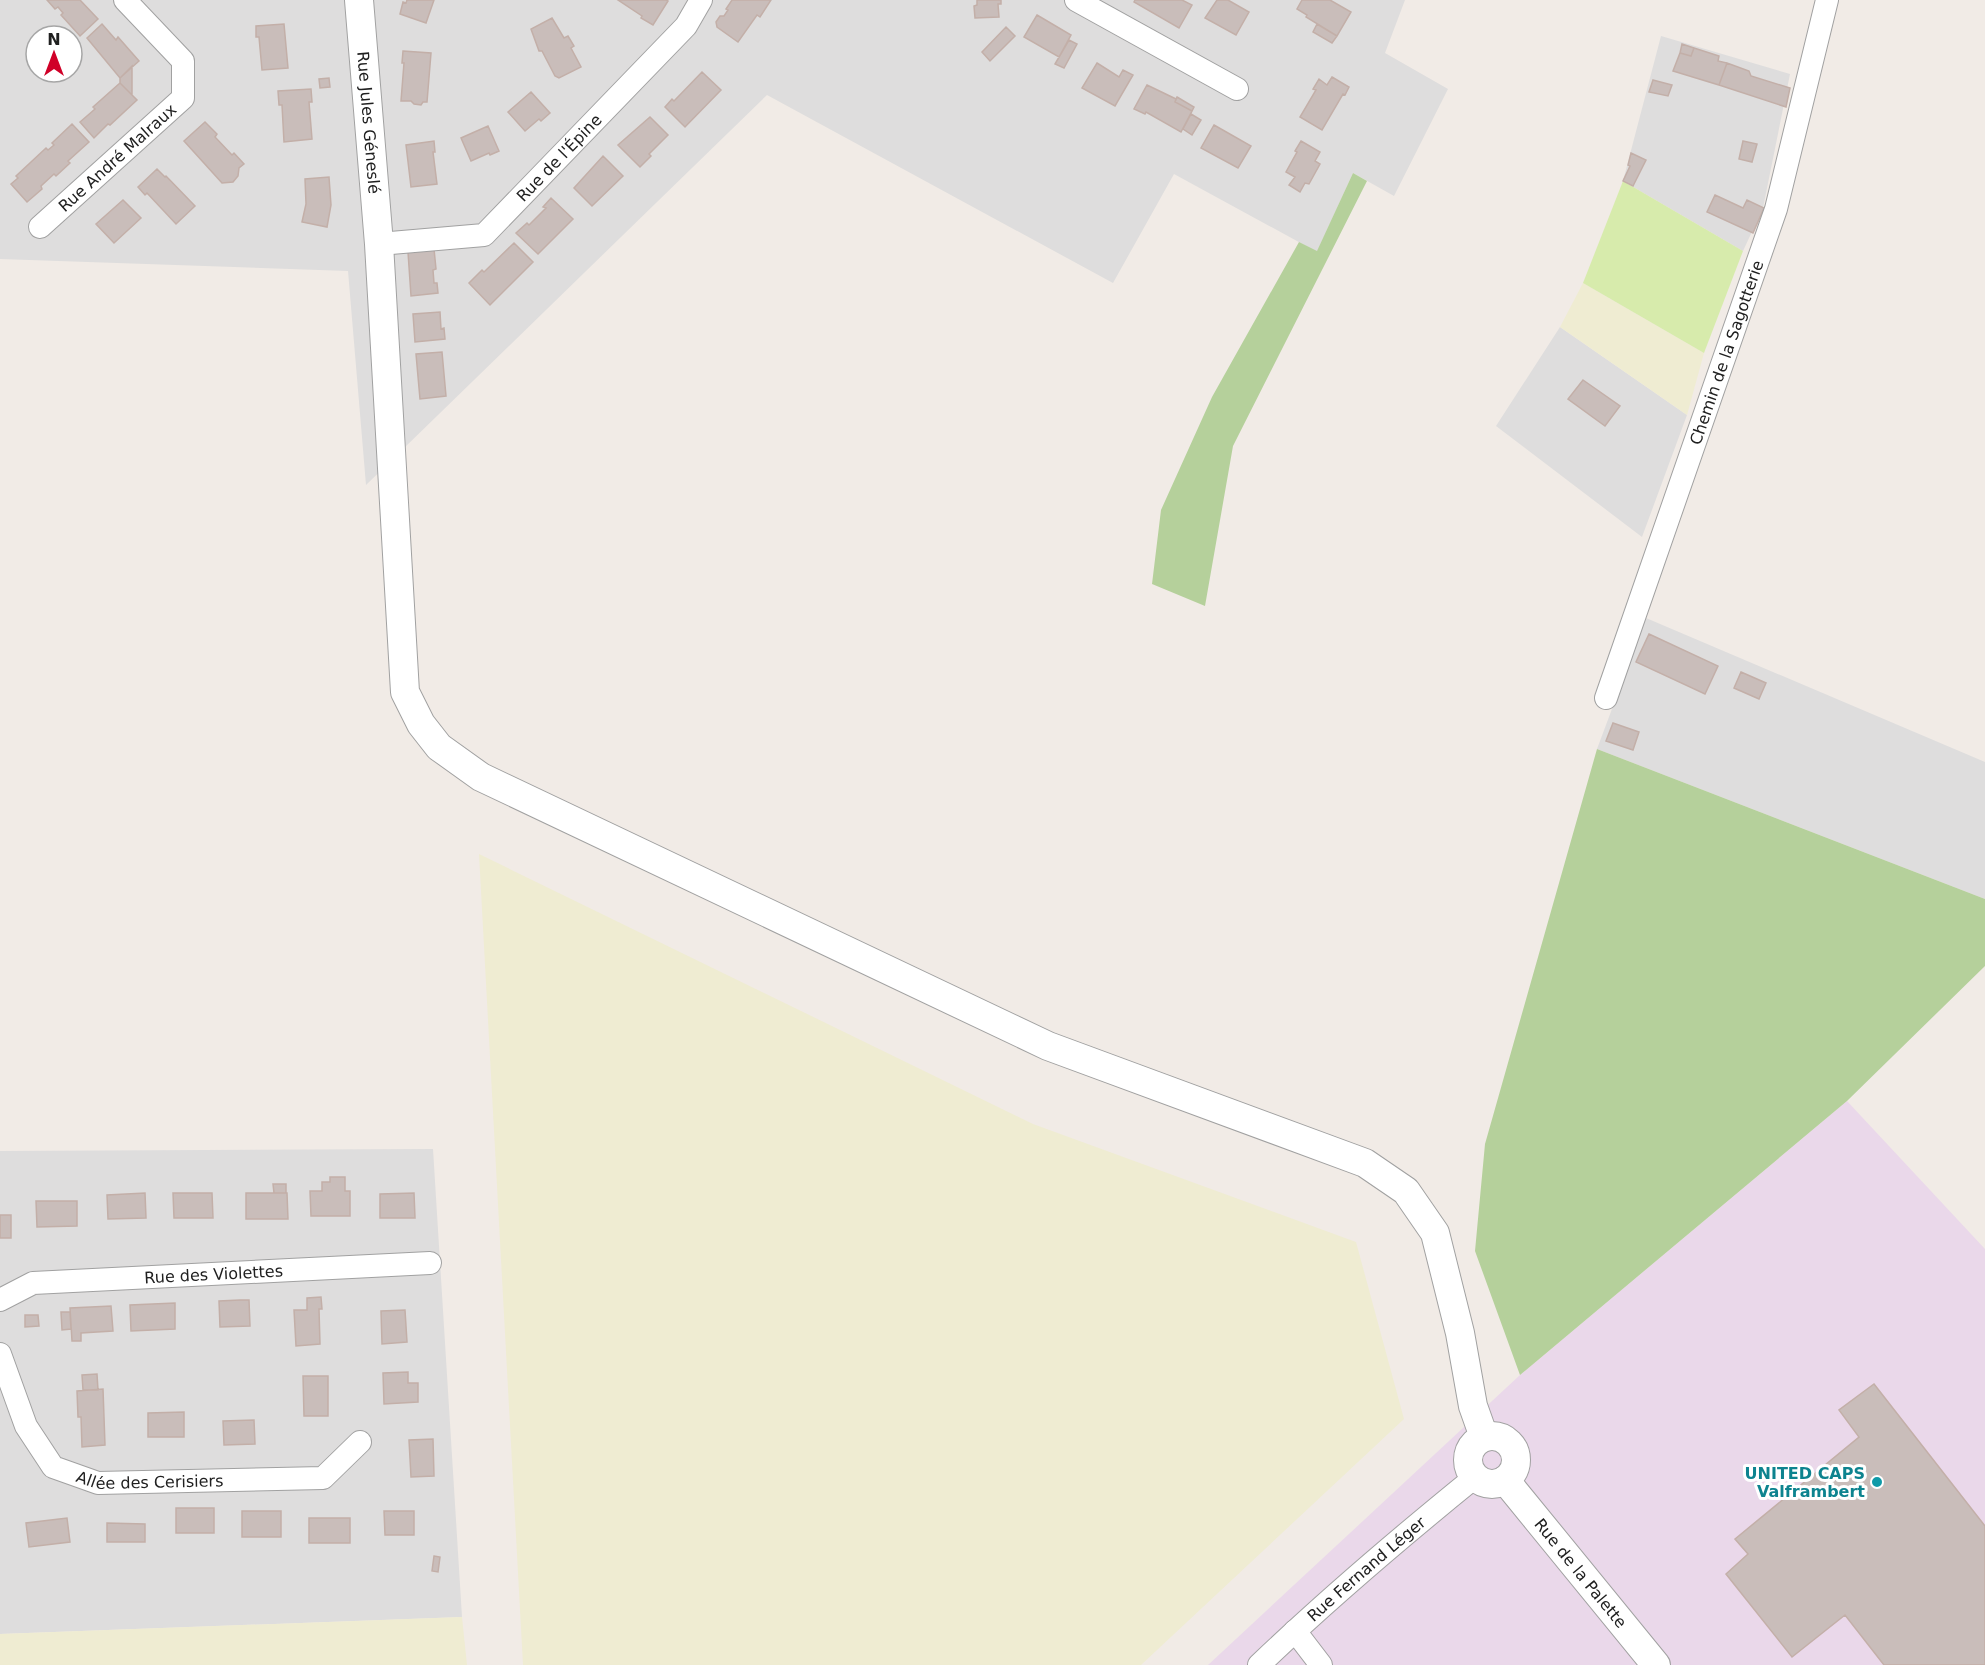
<svg xmlns="http://www.w3.org/2000/svg" width="1985" height="1665" viewBox="0 0 1985 1665" font-family="'DejaVu Sans',sans-serif">
<style>
.residential{fill:#dedddd;fill-rule:evenodd}
.industrial{fill:#ead8ea}
.farmland{fill:#efecd2}
.grass{fill:#d7ebac}
.forest{fill:#b5d09b}
.building{fill:#c9bdba;stroke:#c3afa8;stroke-width:1.5}
.lines{fill:none;stroke-linecap:round;stroke-linejoin:round}
.minor-casing{stroke:#a1a1a1;stroke-width:24}
.tertiary-casing{stroke:#a1a1a1;stroke-width:30}
.minor{stroke:#fff;stroke-width:22}
.tertiary{stroke:#fff;stroke-width:28}
.culture-dot{fill:#0f9aa8;stroke:#fff;stroke-width:2}
.labels{text-anchor:middle;stroke-width:6;stroke-linejoin:round;paint-order:stroke}
.street-label{font-size:16px;fill:#202020;stroke:#fff}
.culture-label{font-size:16px;font-weight:bold;fill:#0d838f;stroke:#fff;text-anchor:end}
</style>
<rect width="100%" height="100%" fill="#f1ebe6"/>
<path class="residential" d="M0 0H1405L1385 53 1448 89 1394 196 1353 173 1317 252 1174 174 1113 283 767 95 366 485 348 271 0 259ZM36 36H72V72H36Z
M1661 36 1790 74 1763 208 1743 251 1623 181Z
M1560 327 1687 415 1642 537 1496 426Z
M1646 618 1985 762V899L1597 749Z
M433 1149 462 1617 0 1634V1151Z"/>
<path class="industrial" d="M1847 1101 1985 1249V1665H1208L1520 1375Z"/>
<path class="farmland" d="M1583 283 1704 353 1687 415 1560 327Z
M479 854 1033 1124 1356 1242 1404 1419 1141 1665H523Z
M462 1617 467 1665H0V1634Z"/>
<path class="grass" d="M1623 181 1743 251 1704 353 1583 283Z"/>
<path class="forest" d="M1353 173 1367 181 1233 446 1205 606 1152 584 1161 510 1212 397 1299 242 1317 251Z
M1597 749 1985 899V966L1847 1101 1520 1375 1475 1251 1485 1144Z"/>
<path class="building" d="M47 0H80L98 19 80 36 61 15 63 13 58 7 55 9Z
M407 0H434L426 23 400 14 403 2 406 3Z
M618 0H666L668 1 653 25 641 18 642 16Z
M732 0H771L760 17 757 15 738 42 717 27 716 22 720 16H724L728 10 726 9Z
M977 0H1001V4H998L999 17 975 18 974 6 977 5Z
M1135 0H1182L1192 5 1179 28 1134 2Z
M1217 0H1228L1249 12 1236 35 1205 18Z
M1302 0H1330L1351 12 1337 36 1306 17 1307 15 1297 9Z
M1037 15 1071 35 1059 57 1024 37Z
M552 18 564 38 568 36 574 46 571 48 581 67 559 78 555 76 542 51H539L531 29Z
M102 24 116 40 118 37 139 61 120 78 87 38Z
M284 24 288 68 262 70 259 37H256V26Z
M1317 24 1337 36 1332 43 1313 32Z
M1006 27 1015 36 990 61 982 52Z
M1069 40 1077 44 1064 68 1055 64Z
M1682 44 1694 48 1691 56 1680 53Z
M1694 48 1719 56 1718 61 1727 63 1719 85 1673 71 1680 53 1691 56Z
M403 51 431 53 427 102H423L421 105 414 104 411 101H401L404 63H402Z
M1097 63 1119 77 1123 70 1133 75 1115 106 1082 88Z
M1727 63 1749 71 1751 76 1790 88 1786 107 1719 85Z
M132 66V95L120 83V78Z
M702 72 721 90 685 127 665 107 672 99 674 101Z
M1332 77 1349 87 1345 95 1343 94 1322 130 1300 117 1316 90 1313 89 1319 79 1327 85Z
M329 78 330 87 320 88 319 79Z
M1653 80 1672 85 1668 96 1649 92Z
M120 83 137 100 110 125 108 124 94 138 80 122 95 109 93 107Z
M1147 85 1176 99 1175 102 1192 111 1181 132 1146 112 1145 114 1134 109Z
M311 89 312 102H309L312 139 284 142 282 105H279L278 91Z
M531 92 550 113 541 121 539 119 525 131 508 112Z
M1177 97 1194 107 1192 111 1175 102Z
M1191 114 1201 120 1192 135 1183 129Z
M650 117 668 135 649 154 651 156 640 167 618 145Z
M205 122 217 134 215 137 232 155 234 153 244 164 239 168 238 176 233 182 222 183 184 141Z
M72 124 89 142 68 161 70 163 56 176 54 174 41 186 42 189 27 202 11 184 18 178 16 176 46 148 48 150 54 145 52 143Z
M1214 125 1251 146 1238 168 1201 148Z
M488 126 499 151 490 155 489 153 471 161 461 138Z
M434 141 435 152H433L437 184 411 187 406 145Z
M1301 141 1320 152 1315 161 1320 164 1309 184 1305 183 1300 192 1289 185 1295 177 1286 172 1297 152 1295 151Z
M1743 141 1757 144 1752 162 1739 159Z
M1631 153 1646 160 1633 186 1623 181 1630 166 1628 165Z
M603 156 623 176 592 206 574 188Z
M157 169 165 177 166 176 195 206 176 224 147 193 145 195 138 187Z
M329 177 331 205 327 227 302 222 306 204 305 179Z
M1715 195 1743 208 1747 200 1764 208 1753 233 1707 212Z
M551 198 573 219 538 254 516 233 527 223 529 225 546 208 543 207Z
M123 200 141 218 114 243 96 224Z
M514 243 533 262 490 305 469 283 482 270 484 272Z
M434 249 436 269 433 270 434 283H437L438 293 411 296 408 252Z
M440 312 441 329 444 328 445 339 415 342 413 314Z
M442 352 446 396 420 399 416 354Z
M1583 380 1620 406 1605 426 1568 399Z
M1649 634 1718 666 1705 694 1636 662Z
M1741 672 1766 683 1759 699 1734 688Z
M1613 723 1639 732 1633 750 1606 741Z
M330 1177H345V1191H350V1216H311L310 1191H322V1182H330Z
M273 1184H286V1193H274Z
M145 1193 146 1218 108 1219 107 1195Z
M173 1193H212L213 1218H174Z
M246 1193H287L288 1219H246Z
M414 1193 415 1218H380V1194Z
M36 1201H77V1226L37 1227Z
M0 1215H11V1238H0Z
M321 1297 322 1309H319L320 1344 296 1346 294 1310H307V1298Z
M240 1300H249L250 1326 220 1327 219 1301Z
M175 1303V1329L131 1331 130 1305Z
M111 1306 113 1331 81 1333V1341H72L70 1308Z
M405 1310 407 1342 382 1344 381 1311Z
M61 1312H70L71 1329 62 1330Z
M25 1315H38L39 1326 25 1327Z
M408 1372V1383H418V1402L384 1404 383 1373Z
M97 1374 98 1390H83L82 1375Z
M303 1376H328V1416H304Z
M1874 1384 1985 1526V1665H1884L1845 1615 1792 1657 1726 1574 1748 1554 1735 1539 1859 1437 1839 1410Z
M103 1389 105 1445 82 1447 81 1417H78L77 1391Z
M184 1412V1437H148V1413Z
M254 1420 255 1444 224 1445 223 1421Z
M433 1439 434 1476 411 1477 409 1440Z
M176 1508H214V1533H176Z
M242 1511H281V1537H242Z
M384 1511H414V1535H385Z
M67 1518 70 1542 29 1547 26 1523Z
M309 1518H350V1543H309Z
M107 1523 145 1524V1542H107Z
M434 1556 440 1557 438 1572 432 1571Z"/>
<g class="lines">
<defs>
<g id="minor">
<path d="M1076 0 1237 89"/>
<path id="s1" d="M40 227 183 98V61L125 0"/>
<path id="s2" d="M379 244 484 235 686 26 701 0"/>
<path id="s3" d="M1606 698 1776 209 1827 0"/>
<path id="s4" d="M0 1300 33 1283 430 1263"/>
<path id="s5" d="M0 1354 26 1426 53 1467 98 1483 323 1478 360 1442"/>
<path d="M1295 1631 1321 1665"/>
<path id="s6" d="M1259 1665C1328 1599 1401 1537 1475 1477"/>
</g>
<g id="tertiary">
<path id="s7" d="M359 0 379 244 405 692 421 724 439 747 481 777 1048 1046 1365 1163 1406 1191 1435 1233 1460 1333 1473 1406 1484 1437"/>
<circle cx="1492" cy="1460" r="24"/>
<path id="s8" d="M1505 1480 1656 1665"/>
</g>
</defs>
<use href="#minor" class="minor-casing"/>
<use href="#tertiary" class="tertiary-casing"/>
<use href="#minor" class="minor"/>
<use href="#tertiary" class="tertiary"/>
</g>
<circle class="culture-dot" cx="1877" cy="1482" r="6"/>
<g class="labels">
<g class="street-label">
<text dy="6" stroke="none"><textPath href="#s7" startOffset="123">Rue Jules Géneslé</textPath></text>
<text dy="6" stroke="none"><textPath href="#s2" startOffset="213">Rue de l'Épine</textPath></text>
<text dy="6" stroke="none"><textPath href="#s1" startOffset="104">Rue André Malraux</textPath></text>
<text dy="6" stroke="none"><textPath href="#s3" startOffset="366">Chemin de la Sagotterie</textPath></text>
<text dy="6" stroke="none"><textPath href="#s4" startOffset="218">Rue des Violettes</textPath></text>
<text dy="6" stroke="none"><textPath href="#s5" startOffset="225">Allée des Cerisiers</textPath></text>
<text dy="6" stroke="none"><textPath href="#s6" startOffset="144">Rue Fernand Léger</textPath></text>
<text dy="6" stroke="none"><textPath href="#s8" startOffset="120">Rue de la Palette</textPath></text>
</g>
<g class="culture-label">
<text x="1865" y="1479">UNITED CAPS<tspan x="1865" dy="18">Valframbert</tspan></text>
</g>
</g>
<g transform="translate(54 54)"><circle r="28" fill="#ffffff" stroke="#a6a6a6" stroke-width="1.5"/>
<path d="M0-4.5L10 22L0 15L-10 22Z" fill="#d00028"/>
<text y="-9" font-size="16" font-weight="bold" text-anchor="middle" fill="#202020">N</text>
</g>
</svg>
